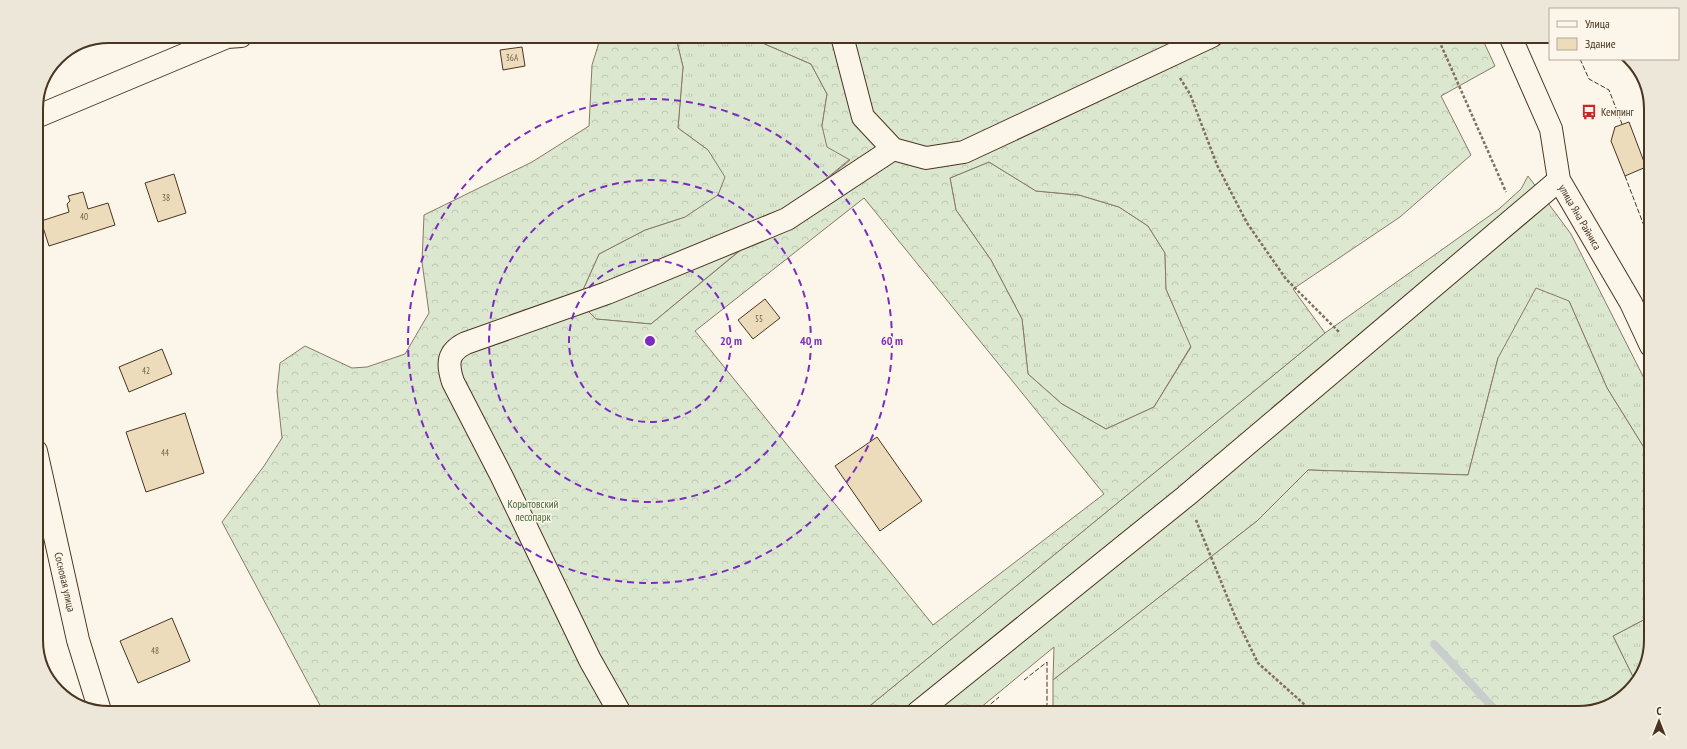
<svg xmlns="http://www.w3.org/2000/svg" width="1687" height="749" viewBox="0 0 1687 749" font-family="'PT Sans Narrow',sans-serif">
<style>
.grass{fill:url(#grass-tufts);stroke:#887966}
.forest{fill:url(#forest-crowns);stroke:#887966;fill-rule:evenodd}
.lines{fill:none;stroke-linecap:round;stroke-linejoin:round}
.stream{stroke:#c9cecd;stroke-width:8}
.building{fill:#ecdcbc;stroke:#4a3520}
.minor-casing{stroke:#4a3520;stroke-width:24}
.path{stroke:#7f6f5c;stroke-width:2.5;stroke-dasharray:3 2;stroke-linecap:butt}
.minor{stroke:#fbf6e9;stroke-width:22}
.fence{stroke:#4a3520;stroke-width:1;stroke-dasharray:5 2;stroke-linecap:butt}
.ring{fill:none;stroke:#7b2cbf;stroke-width:2;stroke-dasharray:7 5}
.labels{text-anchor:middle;stroke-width:3;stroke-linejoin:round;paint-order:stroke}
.number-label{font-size:9px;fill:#725f47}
.poi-label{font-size:11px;fill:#4a3520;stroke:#fbf6e9;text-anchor:start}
.street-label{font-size:11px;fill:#4a3520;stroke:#fbf6e9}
.park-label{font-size:11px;fill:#436837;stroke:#fbf6e9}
.rim{fill:none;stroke:#4a3520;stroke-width:2}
.centre{fill:#7b2cbf;stroke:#fbf6e9;stroke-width:2}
.ring-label{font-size:12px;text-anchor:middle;font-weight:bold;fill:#7b2cbf;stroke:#fbf6e9;stroke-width:3;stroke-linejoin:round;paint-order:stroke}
</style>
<defs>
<pattern id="grass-tufts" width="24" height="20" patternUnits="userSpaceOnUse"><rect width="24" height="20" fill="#dce7d0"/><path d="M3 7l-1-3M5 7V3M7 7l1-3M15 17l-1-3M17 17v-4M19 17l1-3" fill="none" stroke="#bec7b2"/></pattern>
<pattern id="forest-crowns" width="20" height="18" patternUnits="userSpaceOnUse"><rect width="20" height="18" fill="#dce7d0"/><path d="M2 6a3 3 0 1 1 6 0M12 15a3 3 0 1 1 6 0" fill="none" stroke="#bec7b2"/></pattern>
</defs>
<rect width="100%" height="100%" fill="#fbf6e9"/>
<path class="grass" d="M686 36H741L751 38 811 64 827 94 822 126 850 159 651 324 596 319 578 301 599 254 645 230 685 217 708 150 678 128 683 67 677 42Z
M989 162 1036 191 1079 195 1119 207 1148 226 1165 253 1166 289 1191 346 1154 407 1106 429 1062 404 1028 374 1022 319 991 260 956 210 950 178Z
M1528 176 1571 234 1651 392V459L1607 388 1569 301 1498 358 1468 475 1308 470 1257 521 1053 680 1054 647 974 713H861L1325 333 1499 209 1521 189Z
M1651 616V640L1646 668 1635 681 1613 636Z"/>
<path class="forest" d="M601 36H686L677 42 683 67 678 128 708 150 725 177 718 195 685 217 645 230 599 254 578 301 596 319 651 324 850 160 827 147 822 126 827 94 811 64 751 38 741 36H1481L1495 66 1441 96 1471 155 1400 217 1293 289 1325 333 861 713H333L322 709 222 522 264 466 282 438 277 391 280 363 305 346 352 368 367 367 405 354 429 313 422 262 424 215 532 162 589 126 592 65ZM989 162 1036 191 1079 195 1119 207 1148 226 1165 253 1166 289 1191 347 1154 407 1106 429 1062 404 1028 374 1022 319 991 260 956 210 950 178ZM864 198 1104 494 933 625 695 331Z
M1536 288 1569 301 1607 388 1651 459V616L1613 636 1635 681 1619 701 1578 713H1053V680L1257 521 1308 470 1468 475 1498 358Z"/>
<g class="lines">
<path class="stream" d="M1434 644 1498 713"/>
</g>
<path class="building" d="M522 47 525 66 503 70 500 50Z
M1629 122 1646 167 1625 176 1611 141 1615 127Z
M174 174 186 213 158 222 145 183Z
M83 192 88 209 108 203 115 225 49 246 41 221 69 212 67 204 70 201 68 196Z
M765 299 780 318 753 339 738 320Z
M162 349 172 374 129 392 119 367Z
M185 413 204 473 146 492 126 432Z
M877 437 922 501 880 531 835 466Z
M172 618 190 661 138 683 120 641Z"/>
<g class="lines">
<defs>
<path id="minor" d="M842 36 863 117 893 149 926 158 964 152 1212 36
M1510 36 1551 129 1559 180 1631 303 1651 346
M36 117 227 37 241 36
M36 451 78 640 100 711
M620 713 590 660 502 477 453 382C447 364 447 352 466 343L607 293 787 219 893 149
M917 713 1186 496 1559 180"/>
</defs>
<use href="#minor" class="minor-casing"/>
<path class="path" d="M1437 36 1506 192
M1180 78 1190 94 1217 165 1247 223 1286 279 1340 333
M1196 520 1235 616 1258 663 1314 713"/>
<use href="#minor" class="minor"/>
<path class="fence" d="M1580 59 1589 79 1609 90 1622 124
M1625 176 1651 244
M1024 680 1047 662V713
M980 713 999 697"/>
</g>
<g class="ring">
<circle cx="650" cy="341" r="81"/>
<circle cx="650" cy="341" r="161"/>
<circle cx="650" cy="341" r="242"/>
</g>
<defs>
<symbol id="bus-bare" viewBox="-9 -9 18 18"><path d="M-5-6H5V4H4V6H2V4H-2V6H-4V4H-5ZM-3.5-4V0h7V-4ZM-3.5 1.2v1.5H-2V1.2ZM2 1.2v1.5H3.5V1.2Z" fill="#c62828" stroke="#fbf6e9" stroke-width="2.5" paint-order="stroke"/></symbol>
</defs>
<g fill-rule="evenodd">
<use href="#bus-bare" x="1578" y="101" width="22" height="22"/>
</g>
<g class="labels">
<g class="number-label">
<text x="512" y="61">36А</text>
<text x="166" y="201">38</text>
<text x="84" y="220">40</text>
<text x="759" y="322">55</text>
<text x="146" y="374">42</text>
<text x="165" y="456">44</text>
<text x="155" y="654">48</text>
</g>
<g class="poi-label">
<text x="1601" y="116">Кемпинг</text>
</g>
<g class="street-label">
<text transform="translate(1580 217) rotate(60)" y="4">улица Яна Райниса</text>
<text transform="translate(65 582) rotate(77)" y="4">Сосновая улица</text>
</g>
<g class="park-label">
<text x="533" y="508">Корытовский<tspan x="533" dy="13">лесопарк</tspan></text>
</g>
</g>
<path d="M0 0H1687V749H0ZM109 43H1578A66 66 0 0 1 1644 109V640A66 66 0 0 1 1578 706H109A66 66 0 0 1 43 640V109A66 66 0 0 1 109 43Z" fill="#ede7d9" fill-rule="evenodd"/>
<path class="rim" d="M109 43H1578A66 66 0 0 1 1644 109V640A66 66 0 0 1 1578 706H109A66 66 0 0 1 43 640V109A66 66 0 0 1 109 43Z"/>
<circle cx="650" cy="341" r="6" class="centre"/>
<g class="ring-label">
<text x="731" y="345">20 m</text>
<text x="811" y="345">40 m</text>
<text x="892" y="345">60 m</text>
</g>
<rect x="1549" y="8" width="130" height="52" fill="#fbf6e9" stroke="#b4a999"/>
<rect x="1557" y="21" width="20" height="6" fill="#fbf6e9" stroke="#b4a999"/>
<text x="1585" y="28" font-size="12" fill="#4a3520">Улица</text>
<rect x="1557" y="38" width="20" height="12" fill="#ecdcbc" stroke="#b4a999"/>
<text x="1585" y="48" font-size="12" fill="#4a3520">Здание</text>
<g transform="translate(1659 721)" stroke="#fbf6e9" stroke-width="3" paint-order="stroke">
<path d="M0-3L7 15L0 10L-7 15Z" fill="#4a3520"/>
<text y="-6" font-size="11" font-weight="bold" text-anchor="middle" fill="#4a3520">С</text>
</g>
</svg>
